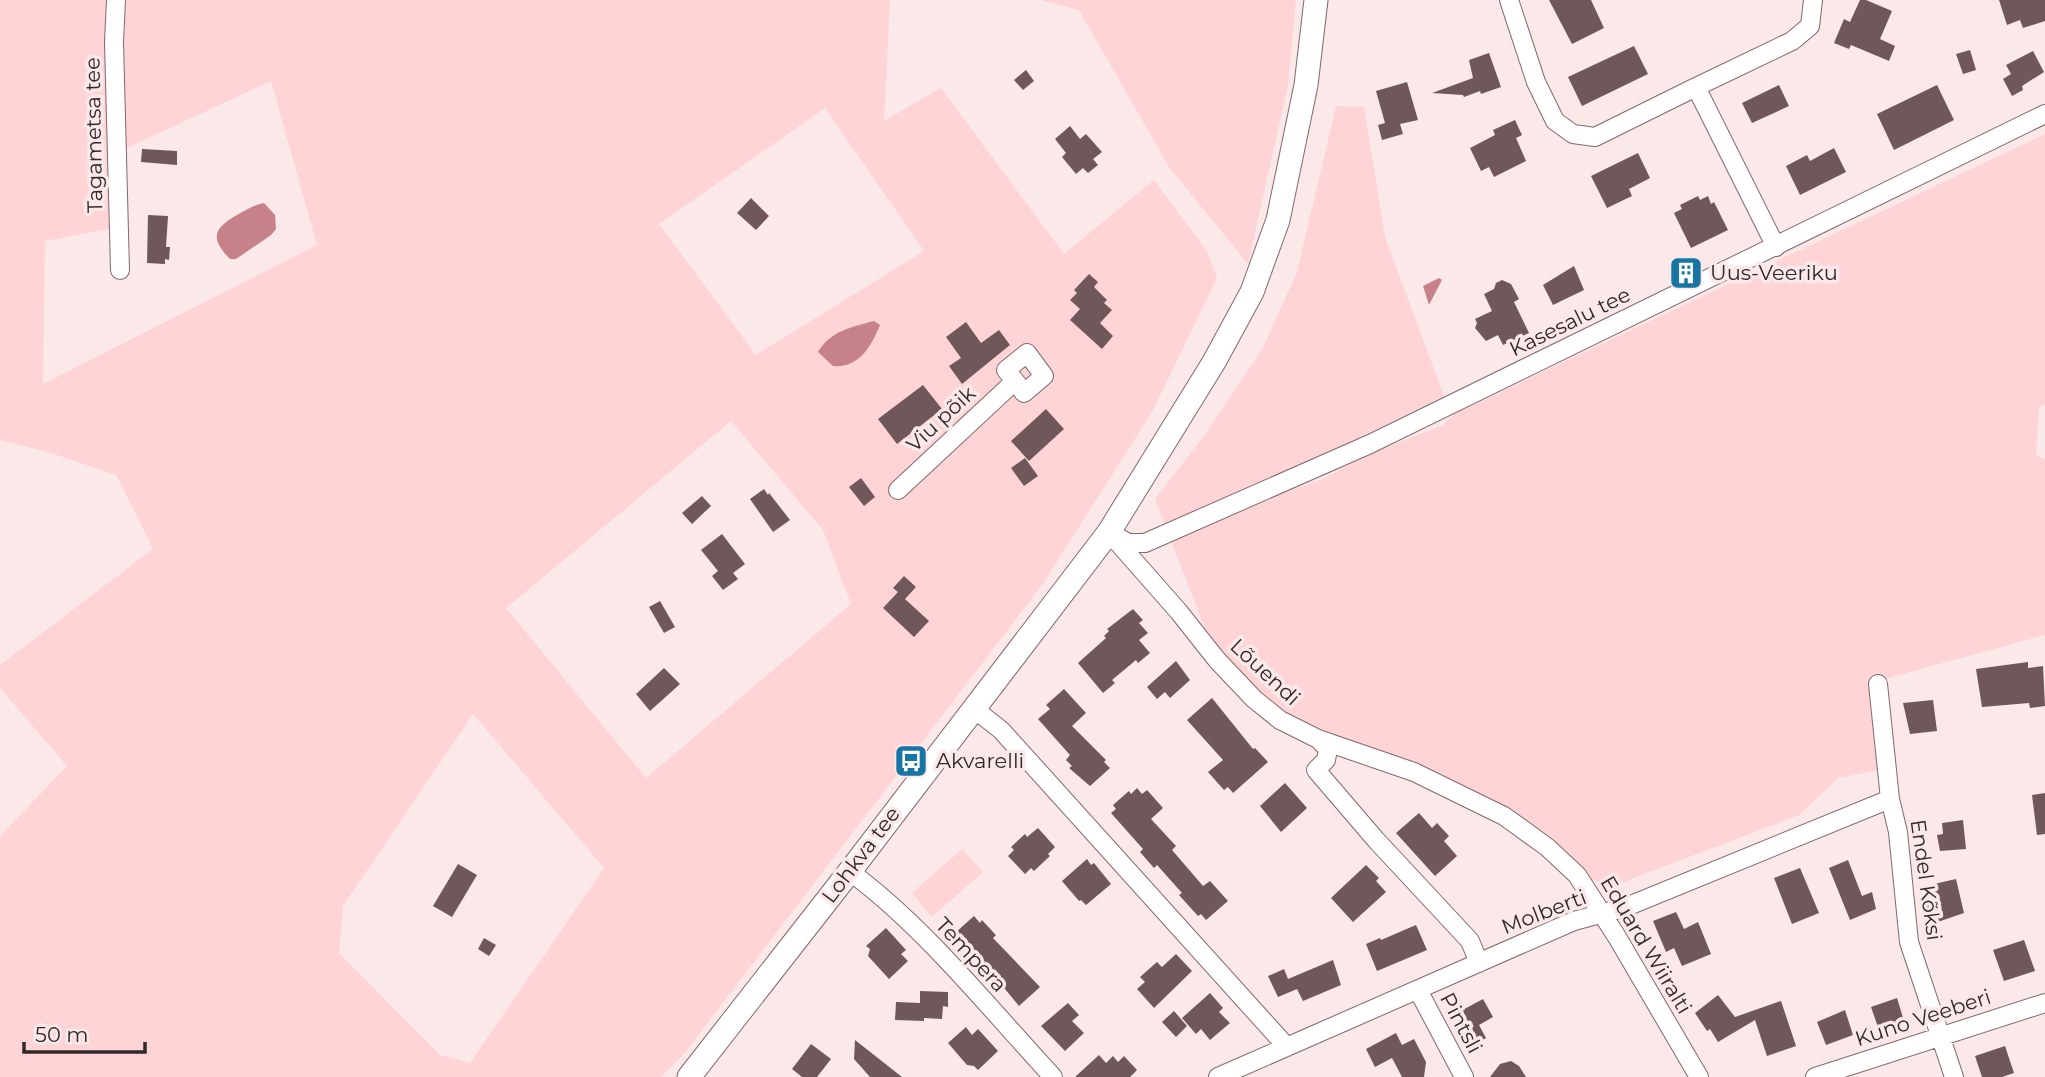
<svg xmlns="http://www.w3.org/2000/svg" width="2045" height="1077" viewBox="0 0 2045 1077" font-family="Montserrat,sans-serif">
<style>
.green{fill:#fed4d7;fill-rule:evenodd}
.water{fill:#c78189}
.building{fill:#705759}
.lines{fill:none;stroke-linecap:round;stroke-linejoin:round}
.minor-casing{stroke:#82686a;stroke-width:20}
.tertiary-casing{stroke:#82686a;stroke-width:25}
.minor{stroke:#fff;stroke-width:18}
.tertiary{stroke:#fff;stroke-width:23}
.labels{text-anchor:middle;stroke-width:7;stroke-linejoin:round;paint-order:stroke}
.street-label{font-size:21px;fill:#322728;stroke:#fbe8e9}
.poi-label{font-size:21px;fill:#322728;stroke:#fbe8e9;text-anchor:start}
</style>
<rect width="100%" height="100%" fill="#fbe8e9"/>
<path class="green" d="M0 0H890L884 121 941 88 1064 254 1154 180 1207 251 1217 278 1152 412 1042 585 683 1055 661 1077H0V836L67 766 0 688V665L153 549 116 475 51 453 0 440ZM271 81 317 245 43 384 45 241 109 229V147L127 148ZM825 108 924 251 756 355 659 224ZM731 421 823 530 851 604 646 778 506 608ZM473 714 604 868 470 1063 440 1055 339 953 343 906Z
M1041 0H1296L1288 85 1248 264 1169 167 1079 10Z
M1336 106 1364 107 1385 237 1444 396 1196 518 1165 525 1155 499 1203 437 1262 350 1297 272Z
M2045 134V404L2039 407 2036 455 2045 460V635L1884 679 1891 768 1838 778 1799 815 1613 886 1577 875 1504 816 1318 739 1217 660 1170 538 1220 515 1325 478 1365 456 1443 425 1454 414Z
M962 849 983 872 932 917 912 893Z"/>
<path class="water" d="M264 203 275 215 276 229 271 235 236 259H230C210 238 213 229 237 215 246 210 254 205 264 203Z
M1439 278 1442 280 1429 305 1423 286Z
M874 321 880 325C871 347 859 368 833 366L818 352C830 331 852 327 874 321Z"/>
<path class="building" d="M1549 0H1591L1604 28 1572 44Z
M1860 0H1866L1892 11 1880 39 1895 46 1889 61 1851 45 1849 49 1834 43 1844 19 1850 22Z
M1999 0H2045V21L2023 28 2020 20 2007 25Z
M1634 46 1648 74 1582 106 1568 77Z
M1970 50 1976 70 1963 74 1956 54Z
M2033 51 2044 72 2022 86 2023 90 2012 96 2003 79 2011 74 2006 65Z
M1489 53 1501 87 1481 94 1480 91 1464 97 1463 95 1432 93 1473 78 1469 60Z
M1026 70 1034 81 1023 90 1014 80Z
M1407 82 1418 120 1400 124 1403 134 1382 140 1378 125 1385 123 1376 91Z
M1779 85 1789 106 1752 123 1742 103Z
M1937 85 1954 120 1894 150 1877 114Z
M1515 120 1522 135 1516 138 1526 161 1494 177 1489 167 1481 171 1470 148 1495 135 1493 130Z
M1070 126 1080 139 1086 134 1102 152 1093 159 1098 165 1088 173 1083 168 1076 174 1062 157 1066 153 1055 139Z
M1834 148 1846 172 1800 195 1786 166 1807 155 1810 161Z
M142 149 177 151V165L141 162Z
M1638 153 1650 178 1629 189 1632 196 1607 208 1591 176Z
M1698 196 1700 200 1708 196 1711 204 1714 202 1728 230 1691 248 1674 213 1682 209 1680 205Z
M751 198 769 216 756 230 737 213Z
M148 215 168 216 166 247H170L169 260 165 259V264L147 263Z
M1574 266 1584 290 1553 305 1543 285Z
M1089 274 1098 282 1094 287 1107 300 1104 303 1112 310 1100 323 1113 336 1102 349 1070 320 1080 309 1070 300 1077 293 1074 290Z
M1502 280 1511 284 1519 299 1514 302 1529 333 1503 345 1498 335 1486 341 1475 328 1477 323 1475 319 1492 311 1484 294 1494 289 1496 283Z
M966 322 981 343 999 330 1010 345 962 384 949 366 961 358 946 337Z
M923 385 942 409 897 444 878 419Z
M1046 409 1064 429 1029 461 1011 441Z
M1025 458 1038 476 1024 486 1011 468Z
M861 478 875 497 864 506 849 487Z
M764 489 768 495 769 493 790 520 773 532 750 499Z
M702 496 711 506 692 524 682 513Z
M722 534 745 564 733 573 738 579 723 590 712 576 718 571 701 550Z
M904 576 916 587 905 599 929 621 914 637 883 608 898 592 893 588Z
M660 601 675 627 664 633 649 607Z
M1133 609 1143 620 1139 623 1148 633 1139 640 1150 653 1138 663 1136 660 1112 680 1115 683 1103 693 1078 663 1106 638 1104 636 1109 631 1107 629Z
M1176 661 1190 680 1170 698 1165 692 1157 699 1147 687Z
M2028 662V668L2043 666 2045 706 2030 708 2029 703 1982 707 1976 669Z
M664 668 680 684 650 711 636 694Z
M1064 689 1086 713 1072 726 1106 760 1104 762 1110 768 1090 786 1069 768 1072 766 1066 760 1070 755 1038 719 1050 709 1046 705Z
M1212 698 1253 749 1255 748 1268 762 1233 793 1228 787 1224 790 1208 772 1223 760 1187 720Z
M1933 700 1937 731 1910 734 1903 703Z
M1285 783 1307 808 1281 832 1260 806Z
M1137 788 1142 794 1147 790 1163 808 1151 819 1176 846 1172 850 1203 886 1210 881 1228 901 1206 920 1201 914 1198 916 1179 895 1182 893 1157 865 1154 868 1140 852 1143 849 1111 813 1116 809 1113 805 1129 791 1131 794Z
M2045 793V834L2037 835 2032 795Z
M1419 813 1432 828 1437 823 1449 836 1444 841 1457 856 1435 876 1396 833Z
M1963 820 1966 849 1940 851 1937 835 1943 834 1942 823Z
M1038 828 1055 847 1048 854 1050 856 1034 871 1031 868 1025 874 1008 856 1014 850 1011 847 1025 834 1027 837Z
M1087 859 1091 865 1094 863 1111 884 1086 905 1081 900 1079 901 1062 881Z
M1848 860 1862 896 1872 892 1876 909 1850 920 1829 868Z
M458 864 477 875 452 917 433 906Z
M1366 865 1379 878 1376 881 1386 892 1353 922 1331 898Z
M1800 868 1819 913 1792 924 1774 878Z
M1956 879 1964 913 1926 926 1922 902 1928 901 1925 886Z
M1676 912 1684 929 1698 922 1711 954 1682 966 1674 948 1666 952 1653 921Z
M974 916 980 923 982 920 993 932 996 935 993 938 1040 987 1019 1006 1000 983 959 942 961 940 955 933Z
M1416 925 1427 950 1377 971 1366 944 1380 938 1381 940Z
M886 928 906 950 901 954 908 961 889 979 868 956 870 949 866 946Z
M484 938 496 945 489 956 478 949Z
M2024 940 2035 971 2004 981 1993 950Z
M1176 954 1192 971 1154 1008 1137 989 1145 982 1140 977 1157 962 1162 967Z
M1333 960 1341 985 1303 1001 1297 989 1278 997 1268 976 1284 969 1288 979Z
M920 991 948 992V1007L943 1006 942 1019 924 1018V1021L895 1020 896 1002 920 1003Z
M1210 993 1223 1008 1219 1012 1230 1023 1210 1040 1201 1029 1196 1034 1182 1018Z
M1718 995 1735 1017 1781 1001 1796 1046 1767 1056 1755 1020 1718 1042 1710 1029 1707 1031 1695 1013Z
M1897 998 1904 1021 1879 1030 1871 1007Z
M1483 999 1493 1017 1479 1025 1486 1038 1473 1045 1455 1014Z
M1068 1003 1079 1015 1072 1021 1084 1033 1065 1051 1041 1026Z
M1845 1010 1853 1035 1826 1045 1817 1022Z
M1174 1011 1187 1026 1176 1037 1162 1022Z
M966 1027 972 1035 978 1029 998 1051 978 1070 974 1066 967 1065 948 1043Z
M1396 1033 1402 1045 1414 1039 1426 1062 1424 1077H1402L1392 1058 1375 1067 1366 1049Z
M855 1040 902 1077H870L854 1059Z
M811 1044 831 1059 817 1077H802L792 1069Z
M2005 1046 2014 1073 2002 1077H1982L1975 1056Z
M1099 1055 1106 1063 1113 1056 1118 1062 1124 1056 1137 1070 1130 1077H1075Z
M1511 1061 1519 1066 1526 1077H1490L1500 1064Z"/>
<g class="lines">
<defs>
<path id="minor" d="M116 0 114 42 120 270
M1509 0 1536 82 1555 121 1573 134 1595 137 1696 87 1776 247
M1696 87 1792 41 1810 26 1813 0
M898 490 1015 381 1006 370 1027 353 1044 376 1024 393 1015 381
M1109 532 1128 543H1145L1370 444 2045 114
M1113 537 1179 612 1217 660 1254 699 1280 720 1318 739 1328 749 1326 760 1316 770 1376 840 1470 941 1479 963
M1878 684 1890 799 1898 832 1909 942 1954 1077
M973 708 1001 730 1287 1047
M1318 739 1414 772 1504 816 1547 847 1577 875 1617 937 1699 1077
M849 871C923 925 990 1009 1053 1077
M1418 990 1464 1077
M1218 1077 1574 921 1626 907 1890 799
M1815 1077 2045 1003"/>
<path id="tertiary" d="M689 1077 857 862 1109 532 1214 362 1252 292 1278 220 1306 85 1316 0"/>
</defs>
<use href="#minor" class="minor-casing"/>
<use href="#tertiary" class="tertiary-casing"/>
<use href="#minor" class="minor"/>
<use href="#tertiary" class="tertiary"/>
</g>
<defs>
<symbol id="building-square" viewBox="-11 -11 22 22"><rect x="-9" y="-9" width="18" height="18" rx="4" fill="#1874a2" stroke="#fbe8e9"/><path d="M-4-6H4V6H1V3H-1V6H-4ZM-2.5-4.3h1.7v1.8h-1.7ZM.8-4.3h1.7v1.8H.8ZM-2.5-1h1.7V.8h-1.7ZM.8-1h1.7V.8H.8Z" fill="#fff"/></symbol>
<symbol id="bus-square" viewBox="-11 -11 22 22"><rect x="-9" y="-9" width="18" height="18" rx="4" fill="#1874a2" stroke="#fbe8e9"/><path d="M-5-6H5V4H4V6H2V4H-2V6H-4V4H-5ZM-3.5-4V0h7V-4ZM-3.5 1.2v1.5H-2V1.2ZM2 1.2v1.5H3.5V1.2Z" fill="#fff"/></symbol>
</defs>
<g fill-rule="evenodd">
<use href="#building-square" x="1667" y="254" width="38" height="38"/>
<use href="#bus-square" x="892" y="742" width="38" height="38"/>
</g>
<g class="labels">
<g class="street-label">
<text transform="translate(94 135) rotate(-91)" y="7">Tagametsa tee</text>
<text transform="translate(1570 322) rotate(-26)" y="7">Kasesalu tee</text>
<text transform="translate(941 419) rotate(-43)" y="7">Viu põik</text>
<text transform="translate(1265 672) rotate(43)" y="7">Lõuendi</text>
<text transform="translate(861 855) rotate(-53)" y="7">Lohkva tee</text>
<text transform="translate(1926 880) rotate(82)" y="7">Endel Kõksi</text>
<text transform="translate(1544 912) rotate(-21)" y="7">Molberti</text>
<text transform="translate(1646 945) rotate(59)" y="7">Eduard Wiiralti</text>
<text transform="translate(971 955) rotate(47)" y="7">Tempera</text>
<text transform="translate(1923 1018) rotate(-18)" y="7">Kuno Veeberi</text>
<text transform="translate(1461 1023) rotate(62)" y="7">Pintsli</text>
</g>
<g class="poi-label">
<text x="1710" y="280">Uus-Veeriku</text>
<text x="936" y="768">Akvarelli</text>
</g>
</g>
<path d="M24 1042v10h121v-10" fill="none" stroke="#322728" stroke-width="3.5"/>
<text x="35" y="1042" font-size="21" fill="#322728" stroke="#fbe8e9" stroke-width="5" paint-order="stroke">50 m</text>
</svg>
